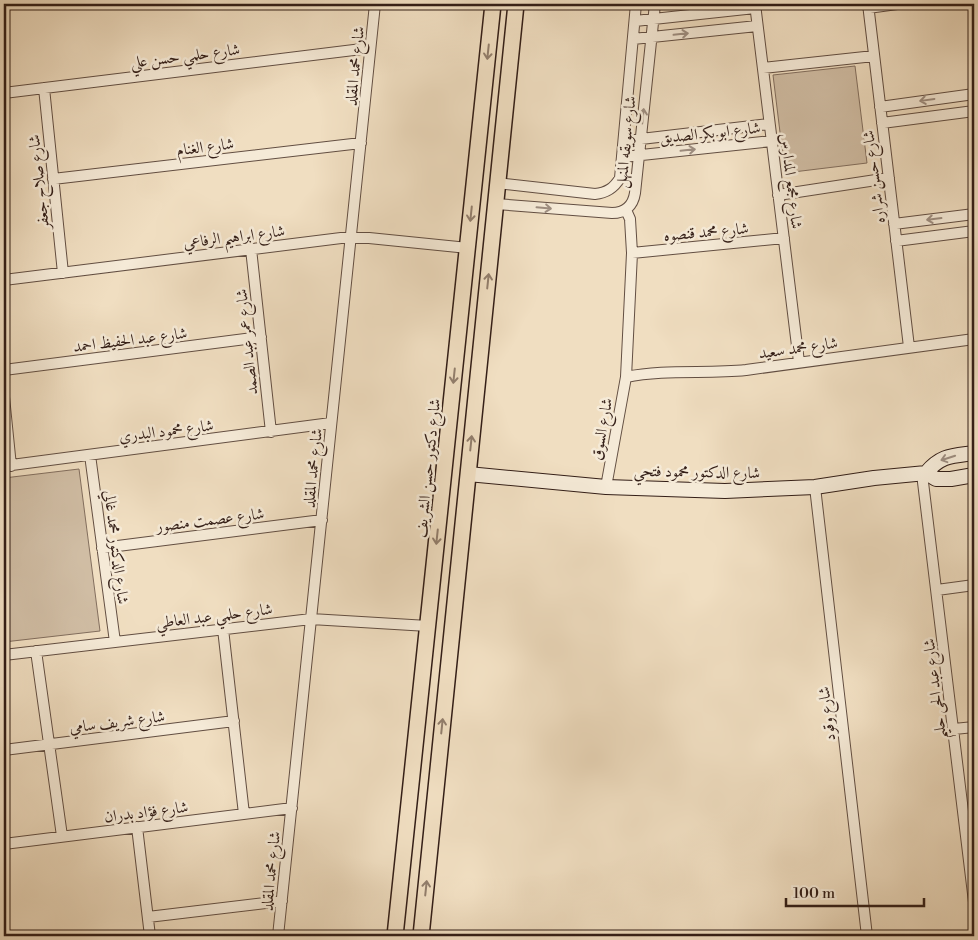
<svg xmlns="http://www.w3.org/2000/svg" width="978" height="940" viewBox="0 0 978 940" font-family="'Libre Bodoni',Amiri,serif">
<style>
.green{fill:#d0bda4;stroke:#826e5e}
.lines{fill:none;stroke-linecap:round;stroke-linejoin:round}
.street-casing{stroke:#624e42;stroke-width:12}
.secondary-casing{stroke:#331e17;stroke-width:16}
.primary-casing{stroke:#331e17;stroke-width:18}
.street{stroke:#f5ead7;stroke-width:10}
.secondary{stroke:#f5ead7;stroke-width:14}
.primary{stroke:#f0dec1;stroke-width:15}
.oneway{stroke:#9e8e81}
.oneway2{stroke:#927e6c}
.labels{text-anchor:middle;stroke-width:5;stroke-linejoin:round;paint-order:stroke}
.street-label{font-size:16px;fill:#331e17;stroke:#f5ead7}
</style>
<rect width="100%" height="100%" fill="#f0dec1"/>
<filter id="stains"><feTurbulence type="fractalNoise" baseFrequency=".004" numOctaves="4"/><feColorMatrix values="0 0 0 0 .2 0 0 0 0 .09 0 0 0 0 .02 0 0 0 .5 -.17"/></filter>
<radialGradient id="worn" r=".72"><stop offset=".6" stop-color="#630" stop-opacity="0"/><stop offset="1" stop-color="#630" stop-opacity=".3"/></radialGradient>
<path class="green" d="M855 66 867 163 785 173 773 75Z
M79 469 100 631 4 642V478Z"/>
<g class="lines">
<defs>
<path id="street" d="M755 4 799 362
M868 4 909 347
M868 8 897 4
M635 21 755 8
M633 39 757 26
M763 68 874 56
M44 88 63 273
M4 93 370 48
M880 107 974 94
M882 123 974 111
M624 141 769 124
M623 157 772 141
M53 179 361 143
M497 183 595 194C607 193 614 188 620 178L636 4
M778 195 889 178
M496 204 612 213C625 213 633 206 635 193L655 4
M894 224 974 214
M896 241 974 231
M251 249 271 432
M632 253 784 238
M4 280 341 238H369L468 248
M4 370 261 337
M626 377C665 369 706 374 746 370L974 339
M4 397 11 466
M90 455 115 642
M4 466 331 423
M922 474 974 902
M606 487 626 377 632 253 630 219 626 210
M815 487 867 936
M102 548 322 520
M937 590 974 585
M223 629 244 814
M36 651 62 836
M4 655 311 619 428 626
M954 729 974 727
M4 750 234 721
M137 827 150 936
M4 844 292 808
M148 917 282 901
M278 936 375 4"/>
<path id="secondary" d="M926 473C941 455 952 456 974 453
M468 474 606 487 725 491 815 487 874 478 926 473 936 479H951L974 475"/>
<path id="primary" d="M395 936 493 4
M421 936 516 4"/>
</defs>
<use href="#street" class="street-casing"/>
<use href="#secondary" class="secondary-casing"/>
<use href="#primary" class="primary-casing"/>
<use href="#street" class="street"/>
<use href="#secondary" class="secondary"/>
<use href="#primary" class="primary"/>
</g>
<defs><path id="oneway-shaft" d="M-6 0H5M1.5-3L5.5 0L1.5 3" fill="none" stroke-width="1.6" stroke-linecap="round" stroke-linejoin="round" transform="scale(1.25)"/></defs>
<g class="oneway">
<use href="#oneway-shaft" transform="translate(681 34) rotate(-6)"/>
<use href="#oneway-shaft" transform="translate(927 100) rotate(172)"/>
<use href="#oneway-shaft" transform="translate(643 116) rotate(-84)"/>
<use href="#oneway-shaft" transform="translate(688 150) rotate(-6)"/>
<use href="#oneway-shaft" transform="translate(544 208) rotate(5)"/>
<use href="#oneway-shaft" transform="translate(934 219) rotate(173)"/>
<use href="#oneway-shaft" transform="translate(948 458) rotate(162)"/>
</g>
<g class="oneway2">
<use href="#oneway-shaft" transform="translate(488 52) rotate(96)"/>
<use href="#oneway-shaft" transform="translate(471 214) rotate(96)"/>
<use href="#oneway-shaft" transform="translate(488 281) rotate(-84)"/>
<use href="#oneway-shaft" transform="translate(454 376) rotate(96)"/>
<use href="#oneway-shaft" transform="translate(471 443) rotate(-84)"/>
<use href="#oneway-shaft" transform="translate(437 537) rotate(96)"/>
<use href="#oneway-shaft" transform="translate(442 726) rotate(-84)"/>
<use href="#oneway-shaft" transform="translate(426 888) rotate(-84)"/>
</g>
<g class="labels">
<g class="street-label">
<text transform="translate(185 55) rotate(-7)" y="6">شارع حلمي حسن علي</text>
<text transform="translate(354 66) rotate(-84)" y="6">شارع محمد المقلد</text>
<text transform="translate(710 132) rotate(-6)" y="6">شارع ابو بكر الصديق</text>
<text transform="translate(625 142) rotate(-84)" y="6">شارع سويقه المنهل</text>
<text transform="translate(205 146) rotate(-7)" y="6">شارع الغنام</text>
<text transform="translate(873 177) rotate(-97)" y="6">شارع حسن شراره</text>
<text transform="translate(792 181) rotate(83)" y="6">شارع مجمع المدارس</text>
<text transform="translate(38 182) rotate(-96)" y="6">شارع صلاح جعفر</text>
<text transform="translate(706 231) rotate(-5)" y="6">شارع محمد قنصوه</text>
<text transform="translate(234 236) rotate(-7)" y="6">شارع ابراهيم الرفاعي</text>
<text transform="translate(130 339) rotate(-7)" y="6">شارع عبد الحفيظ احمد</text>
<text transform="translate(246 342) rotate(-96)" y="6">شارع عمر عبد الصمد</text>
<text transform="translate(798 347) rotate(-8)" y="6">شارع محمد سعيد</text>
<text transform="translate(601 429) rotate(-80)" y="6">شارع السوق</text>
<text transform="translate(166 430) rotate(-7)" y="6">شارع محمود البدري</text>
<text transform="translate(312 468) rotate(-84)" y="6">شارع محمد المقلد</text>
<text transform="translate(427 468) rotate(-84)" y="6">شارع دكتور حسن الشريف</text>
<text transform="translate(697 471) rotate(1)" y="6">شارع الدكتور محمود فتحي</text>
<text transform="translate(210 519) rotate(-7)" y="6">شارع عصمت منصور</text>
<text transform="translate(117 547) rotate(83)" y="6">شارع الدكتور محمد غالي</text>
<text transform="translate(214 615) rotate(-7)" y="6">شارع حلمي عبد العاطي</text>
<text transform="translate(934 689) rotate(-97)" y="6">شارع عبد الحى حليم</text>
<text transform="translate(826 714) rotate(-97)" y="6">شارع وقود</text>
<text transform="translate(117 721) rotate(-7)" y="6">شارع شريف سامي</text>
<text transform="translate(146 811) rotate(-7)" y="6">شارع فؤاد بدران</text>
<text transform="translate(270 871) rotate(-84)" y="6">شارع محمد المقلد</text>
</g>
</g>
<rect width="978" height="940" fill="none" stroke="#f0dec1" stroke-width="20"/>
<rect x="5" y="5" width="968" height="930" fill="none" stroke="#331e17" stroke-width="2.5"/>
<rect x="10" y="10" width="958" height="920" fill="none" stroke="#331e17"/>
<path d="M786 898v8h138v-8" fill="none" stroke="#331e17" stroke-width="2.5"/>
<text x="793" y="898" font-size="15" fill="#331e17" stroke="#f5ead7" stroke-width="4" paint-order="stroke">100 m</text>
<rect width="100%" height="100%" filter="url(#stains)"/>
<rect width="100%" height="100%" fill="url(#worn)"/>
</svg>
